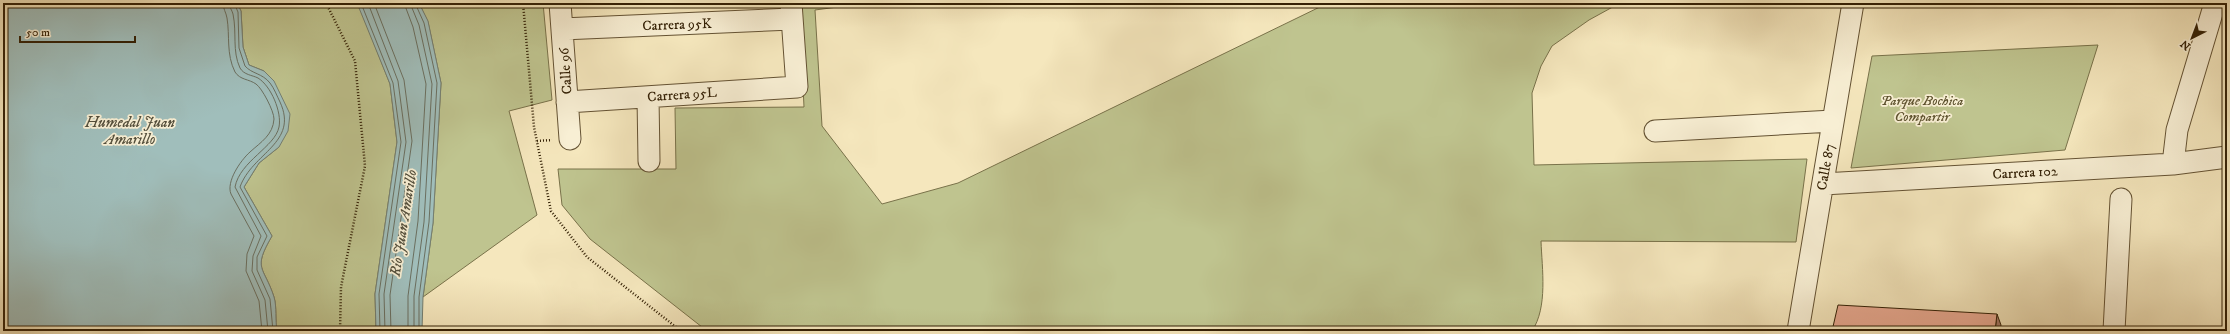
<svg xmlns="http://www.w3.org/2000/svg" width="2230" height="334" viewBox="0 0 2230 334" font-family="'IM FELL DW Pica',serif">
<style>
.green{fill:#bfc48f;stroke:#79724a}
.water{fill:#a0bebb;stroke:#747f72}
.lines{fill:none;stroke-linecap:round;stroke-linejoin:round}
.shore{stroke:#6a6f60;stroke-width:1}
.minor-casing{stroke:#645233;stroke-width:23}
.path{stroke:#332005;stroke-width:2.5;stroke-dasharray:1 2;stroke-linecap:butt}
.minor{stroke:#f8efd4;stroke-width:21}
.shaded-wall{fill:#a27666;stroke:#332005}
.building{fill:#e8a991;stroke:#332005}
.labels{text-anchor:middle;stroke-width:3.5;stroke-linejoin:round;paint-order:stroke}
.street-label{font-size:14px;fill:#332005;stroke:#f8efd4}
.park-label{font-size:14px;font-style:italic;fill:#5d512e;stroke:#f8efd4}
.water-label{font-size:15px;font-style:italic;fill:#544f3c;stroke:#f8efd4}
</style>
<rect width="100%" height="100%" fill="#f5e7bd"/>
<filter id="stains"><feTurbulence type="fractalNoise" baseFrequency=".005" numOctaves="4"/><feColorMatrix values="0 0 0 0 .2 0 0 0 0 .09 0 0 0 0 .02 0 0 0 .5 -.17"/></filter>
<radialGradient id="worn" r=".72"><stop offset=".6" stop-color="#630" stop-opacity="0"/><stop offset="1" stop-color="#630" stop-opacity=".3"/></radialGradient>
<path class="green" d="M237 3H356L360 8 390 84 397 142 375 294 376 331H277C275 320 277 307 274 297 264 266 252 270 272 236L244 187 259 163 279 147 264 71 249 65 243 47 241 11Z
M419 3H543L552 100 509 111 537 215 423 297 433 223 441 83 428 22Z
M799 3H868L815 10 822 126 882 204 958 183 1328 3H1620L1589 20 1552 46 1541 66 1532 93 1534 165 1807 159 1796 242 1541 241C1542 269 1548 307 1532 331H707L590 239 562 205 558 169H676L675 108 804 107Z
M2098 45 2065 150 1851 168 1872 56Z"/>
<path class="water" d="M3 3H237L241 11 243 47 249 65 264 71 274 81 290 114 288 131 279 147 259 163 244 187 272 236C252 270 264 266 274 297 277 307 275 320 277 331H3Z
M357 3H419L428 21 441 83 433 223 423 297 422 331H376L375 294 397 142 390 84Z"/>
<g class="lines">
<path class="shore" d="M223 3C223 9 226 12 227 18 230 36 226 54 235 72 240 80 249 79 256 84 262 88 274 111 274 119 273 135 261 142 250 152 240 161 226 182 231 194L254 236 247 254 246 271 259 301 262 331
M229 3C229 7 232 10 233 14 237 33 232 51 240 68 244 75 252 75 258 78 271 86 282 112 279 127 275 147 240 161 235 187L261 236 253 256 252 271 265 300 268 331
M234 3 238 12 239 48 245 66C252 74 262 73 270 83 274 88 277 96 280 102 299 143 252 153 240 187L267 236 257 257V270L270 299 273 331
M361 3 393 83 401 142 379 294 380 331
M368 3 398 81 406 142 384 294 385 331
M374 3 404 80 412 141 390 295 391 331
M404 3 413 27 426 84 418 221 408 296V331
M410 3 419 25 432 84 424 222 414 296V331
M415 3 424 23 437 83 429 222 419 297V331"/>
<defs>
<path id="minor" d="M560 3 570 139
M562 29 792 19
M648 97 649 161
M567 102 797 87 791 3
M1655 131 1833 121
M2173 164 2177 130 2215 3
M1823 184 2173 164 2227 157
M1798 331 1853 3
M2114 331 2121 199"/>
</defs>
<use href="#minor" class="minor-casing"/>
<path class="path" d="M326 3 355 61 365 166 341 287 340 331
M523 3 534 127 551 211 587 257 681 331
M537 141 552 140"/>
<use href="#minor" class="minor"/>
</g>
<path class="shaded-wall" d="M1997 314 2001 325 2000 331H1995Z"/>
<path class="building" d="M1838 305 1997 314 1995 331H1832Z"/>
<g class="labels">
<g class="street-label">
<text transform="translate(677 24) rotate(-2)" y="5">Carrera 95K</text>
<text transform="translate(565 71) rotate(-94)" y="5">Calle 96</text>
<text transform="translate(682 94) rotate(-4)" y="5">Carrera 95L</text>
<text transform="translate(1825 167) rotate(-80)" y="5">Calle 87</text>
<text transform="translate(2025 172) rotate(-3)" y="5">Carrera 102</text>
</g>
<g class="park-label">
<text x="1922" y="105">Parque Bochica<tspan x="1922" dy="16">Compartir</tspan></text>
</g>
<g class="water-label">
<text x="130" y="127">Humedal Juan<tspan x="130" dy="17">Amarillo</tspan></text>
<text transform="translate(403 223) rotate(-81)" y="5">Río Juan Amarillo</text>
</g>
</g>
<rect width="2230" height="334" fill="none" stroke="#f5e7bd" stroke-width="16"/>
<rect x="4" y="4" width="2222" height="326" fill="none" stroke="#332005" stroke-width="2"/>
<rect x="8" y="8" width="2214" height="318" fill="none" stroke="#332005"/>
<g transform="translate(2192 38) rotate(222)" stroke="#f8efd4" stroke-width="3" paint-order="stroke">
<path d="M0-3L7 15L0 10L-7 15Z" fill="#332005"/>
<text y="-6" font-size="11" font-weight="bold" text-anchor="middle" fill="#332005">N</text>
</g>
<path d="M20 36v6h115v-6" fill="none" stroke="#332005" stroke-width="2"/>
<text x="26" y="36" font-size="12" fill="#332005" stroke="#f8efd4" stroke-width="3" paint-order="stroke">50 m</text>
<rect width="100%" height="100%" filter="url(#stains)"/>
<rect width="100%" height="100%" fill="url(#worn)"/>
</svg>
